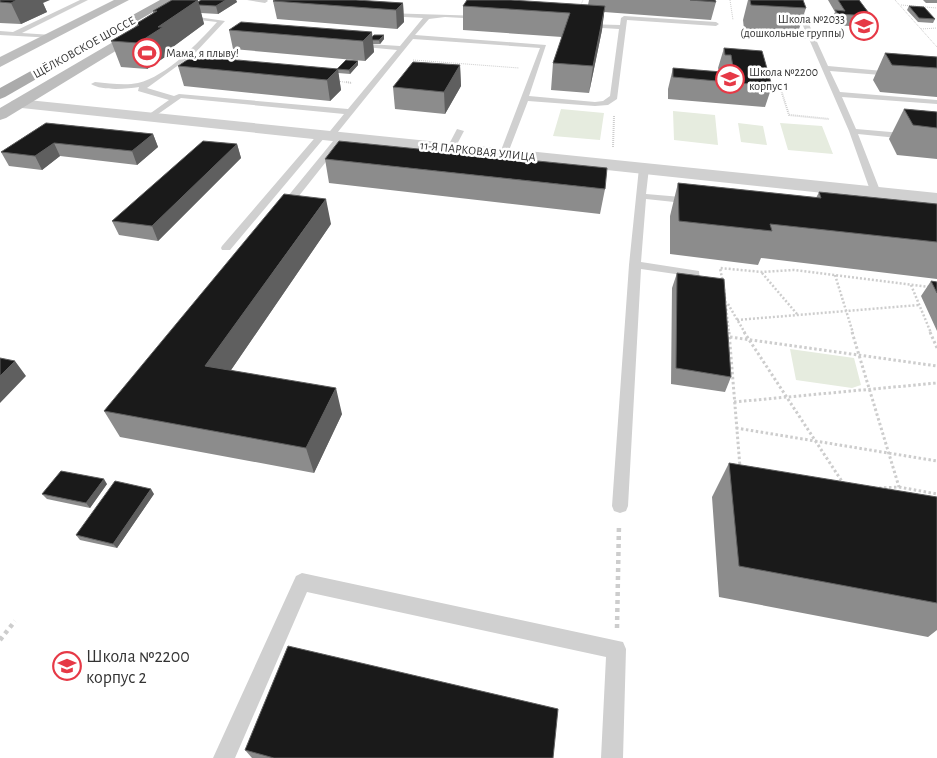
<svg xmlns="http://www.w3.org/2000/svg" width="937" height="758" viewBox="0 0 937 758" font-family="'Alegreya Sans',sans-serif">
<style>
.green{fill:#e6ecdf}
.lines{fill:none;stroke-linecap:round;stroke-linejoin:round}
.path-far4{stroke:#cdcdcd;stroke-width:1;stroke-dasharray:1 1;stroke-linecap:butt}
.path-far3{stroke:#cdcdcd;stroke-width:2;stroke-dasharray:1 1;stroke-linecap:butt}
.path-far2{stroke:#cdcdcd;stroke-width:2.5;stroke-dasharray:2 2;stroke-linecap:butt}
.path-far1{stroke:#cdcdcd;stroke-width:3;stroke-dasharray:2.5 2.5;stroke-linecap:butt}
.path{stroke:#cdcdcd;stroke-width:4.5;stroke-dasharray:4 4;stroke-linecap:butt}
.lane{fill:#d0d0d0;fill-rule:evenodd}
.street{fill:#d0d0d0;fill-rule:evenodd}
.secondary{fill:#bdbdbd;fill-rule:evenodd}
.primary{fill:#ababab;fill-rule:evenodd}
.wall{fill:#8c8c8c}
.shaded-wall{fill:#5f5f5f}
.building{fill:#1a1a1a;stroke:#5f5f5f}
.labels{text-anchor:middle;stroke-width:5;stroke-linejoin:round;paint-order:stroke}
.far-poi-label{font-size:12px;fill:#333;stroke:#fff;text-anchor:start}
.far-street-label{font-size:12px;fill:#333;stroke:#fff}
.near-poi-label{font-size:18px;fill:#333;stroke:#fff;text-anchor:start}
</style>
<rect width="100%" height="100%" fill="#fff"/>
<path class="green" d="M561 109 604 113 600 140 553 136Z
M673 111 715 115 718 145 674 140Z
M738 123 763 126 767 145 741 142Z
M780 123 822 126 833 154 788 150Z
M790 349 854 358 861 385 852 388 796 380Z"/>
<g class="lines">
<path class="path-far4" d="M730 0 733 20
M895 0 937 47
M901 5 937 8
M580 7 583 0
M921 29 937 28
M413 60 519 68
M336 81 352 83"/>
<path class="path-far3" d="M346 82 352 83
M767 89 781 90 789 115 829 119
M613 147 614 116"/>
<path class="path-far2" d="M762 273 797 314
M835 275 853 333
M723 283 720 268 762 272 794 270 937 288
M911 285 931 333
M724 289 729 333
M728 304 745 333
M737 320 919 305"/>
<path class="path-far1" d="M729 332 740 467
M744 332 843 483
M852 332 899 487
M930 332 937 348
M730 337 937 366
M734 402 937 383
M736 428 937 461
M879 488 899 487 937 494"/>
<path class="path" d="M617 628 619 524
M0 640 15 621"/>
<path class="lane" d="M80 0H88L22 33 52 35 54 36V38L0 35V31L13 32Z
M247 0H267L268 1 265 3Z
M792 0H798L828 66 894 72 898 74 894 76 830 71 840 92 937 100V104L842 97 856 129 937 136V142L858 134 881 193 879 195 876 196 871 193 849 131 809 39 745 35 742 33 745 31 807 35Z
M384 13 483 16 481 19 445 17 429 19 415 35 546 45 529 96 595 102 603 101 610 96 619 29 585 27 582 25 583 24 620 25 621 18 624 16 716 22 719 24 716 26 627 20 617 99 608 105 595 106 528 101 508 153 504 156 500 153 540 48 413 39 333 138 330 139 326 136 344 114 181 98 151 119 147 117 148 115 169 100 138 91 139 87C126 89 102 91 91 84L95 82C109 83 124 86 138 83 167 76 197 44 217 22L182 18 184 15 225 21 195 53 147 88 174 96 179 94 348 109 397 50 354 46 352 45V43L400 46 423 18 386 16Z
M457 129 464 131 454 150H448L447 148Z
M322 132 325 133V137L230 250H222L221 248 222 246 319 133Z
M341 134 345 137 344 139 287 211H279V207L338 135Z
M644 165 649 168 646 194 693 198 698 201 693 204 646 199 641 262 699 271 701 291 699 294H691L689 291V276L641 269 628 506 626 511 620 513 614 511 612 506 629 265 639 168Z
M302 573 623 642 626 649 623 758H601L606 657 307 592 235 758H213L296 576Z"/>
<path class="street" d="M18 99 937 193V205L12 107 10 104 12 101Z"/>
<path class="secondary" d="M114 0H129L0 67V57Z
M185 0H199L6 118 0 120V108Z"/>
<path class="primary" d="M160 0H174L5 97 0 99V88Z"/>
</g>
<path class="wall" d="M0 0 43 3 47 12 21 24 0 23Z
M201 0H236L237 2 218 14 201 13 204 24 170 49 171 53 147 69 121 67 111 41 135 27 134 25 153 13V11L198 2Z
M589 0H715L716 2 711 20 604 12 602 30 589 93 551 90 553 63 562 37 463 30V6L588 5Z
M748 0H798L806 8 798 32 744 29 743 20Z
M828 0H859L871 16 866 27 833 25 831 21 835 12Z
M923 0H937V3H926Z
M273 1 403 3 404 22 397 29 277 19Z
M909 6 935 19 933 23 918 22 907 10Z
M229 30 372 37 384 35V39L380 44H373L374 52 365 61 233 49Z
M724 48 772 86 765 107 668 99V89L673 68 719 72 718 68Z
M885 53 937 57V97L880 92 873 80Z
M358 61V65L350 74 338 73 341 90 330 101 184 86 178 66 337 69Z
M460 65 461 86 445 114 395 109 393 87Z
M904 109 937 112V159L897 155 889 139Z
M46 123 153 134 158 147 137 165 60 156 42 170 9 166 1 152Z
M237 144 241 158 158 241 119 235 112 221Z
M325 159 605 189 600 214 329 183Z
M678 183 816 198 819 192 937 204V279L761 258 758 265 670 254V216Z
M331 224 231 370 342 414 314 473 120 437 104 411Z
M677 273 731 377 725 392 671 384 672 288Z
M931 281 937 282V331L921 296Z
M729 463 937 497V630L928 637 719 597 712 497Z
M107 484 90 508 47 499 42 494Z
M154 494 117 548 80 540 76 535Z
M245 750 553 758H252Z"/>
<path class="shaded-wall" d="M17 0H50L43 3 47 12 21 24 11 3Z
M198 0 204 24 170 49 171 53 147 69 138 43 158 27Z
M226 0H236L237 2 218 14 216 6Z
M403 3 404 22 397 29 396 10Z
M605 6 602 30 589 93 593 66Z
M372 32 374 52 365 61 363 41Z
M384 35V39L380 44 379 40Z
M358 61V65L350 74 349 70Z
M460 65 461 86 445 114 444 92Z
M338 69 341 90 330 101 327 80Z
M153 134 158 147 137 165 132 151Z
M54 143 60 156 42 170 35 156Z
M237 144 241 158 158 241 152 226Z
M326 199 331 224 216 392 205 366Z
M15 361 26 376 0 403V376Z
M336 388 342 414 314 473 306 448Z
M104 479 107 484 90 508 86 503Z
M151 489 154 494 117 548 113 544Z"/>
<path class="building" d="M0 0H17L11 3 0 2Z
M172 0H198L158 27H163L138 43 111 41 139 25H134L157 11H153Z
M201 0H226L216 6 199 5 198 2Z
M275 0H356L403 3 396 10 273 1Z
M467 0H511L605 6 593 66 553 63 570 13 463 6Z
M690 0H715L716 2Z
M750 0H803L806 8 751 5Z
M838 0H859L871 16 838 14 835 10 845 11Z
M909 6 924 7 935 19 919 18Z
M241 22 372 32 363 41 229 30Z
M374 35H384L379 40H372V37Z
M724 48 762 51 772 86 673 77V68L734 73 731 55H725Z
M885 53 937 57V68L892 65Z
M193 56 338 69 327 80 178 66Z
M346 60 358 61 349 70 337 69Z
M413 62 460 65 444 92 393 87Z
M904 109 937 112V128L913 125Z
M46 123 153 134 132 151 54 143 35 156 1 152Z
M203 141 237 144 152 226 112 221Z
M339 141 607 168 605 189 325 159Z
M678 183 821 198 819 192 937 204V242L770 224 772 231 679 221Z
M284 194 326 199 205 366 336 388 306 448 104 411Z
M677 273 724 279 731 377 676 368Z
M931 281 937 282V293Z
M0 358 15 361 0 376Z
M729 463 937 497V603L739 566Z
M61 471 104 479 86 503 42 494Z
M115 481 151 489 113 544 76 535Z
M288 646 558 709 553 758H274L245 750Z"/>
<defs>
<symbol id="school-ring" viewBox="-11 -11 22 22"><circle r="9.5" fill="#fff" stroke="#e63946" stroke-width="1.5"/><path d="M0-5L7-2L0 1L-7-2ZM-4 1L0 2.5L4 1V4Q0 6-4 4Z" fill="#e63946"/></symbol>
<symbol id="stadium-ring" viewBox="-11 -11 22 22"><circle r="9.5" fill="#fff" stroke="#e63946" stroke-width="1.5"/><path d="M0-5a6.5 5 0 1 0 0 10a6.5 5 0 1 0 0-10ZM-3.5-1.8h7v3.6h-7Z" fill="#e63946"/></symbol>
</defs>
<g fill-rule="evenodd">
<use href="#school-ring" x="848" y="10" width="32" height="32"/>
<use href="#stadium-ring" x="131" y="37" width="32" height="32"/>
<use href="#school-ring" x="714" y="63" width="32" height="32"/>
<use href="#school-ring" x="51" y="650" width="32" height="32"/>
</g>
<g class="labels">
<g class="far-poi-label">
<text x="845" y="23" text-anchor="end">Школа №2033<tspan x="845" dy="14">(дошкольные группы)</tspan></text>
<text x="166" y="57">Мама, я плыву!</text>
<text x="749" y="76">Школа №2200<tspan x="749" dy="14">корпус 1</tspan></text>
</g>
<g class="far-street-label">
<text transform="translate(84 47) rotate(-29)" y="4">ЩЁЛКОВСКОЕ ШОССЕ</text>
<text transform="translate(478 151) rotate(6)" y="4">11-Я ПАРКОВАЯ УЛИЦА</text>
</g>
<g class="near-poi-label">
<text x="86" y="662">Школа №2200<tspan x="86" dy="21">корпус 2</tspan></text>
</g>
</g>
</svg>
